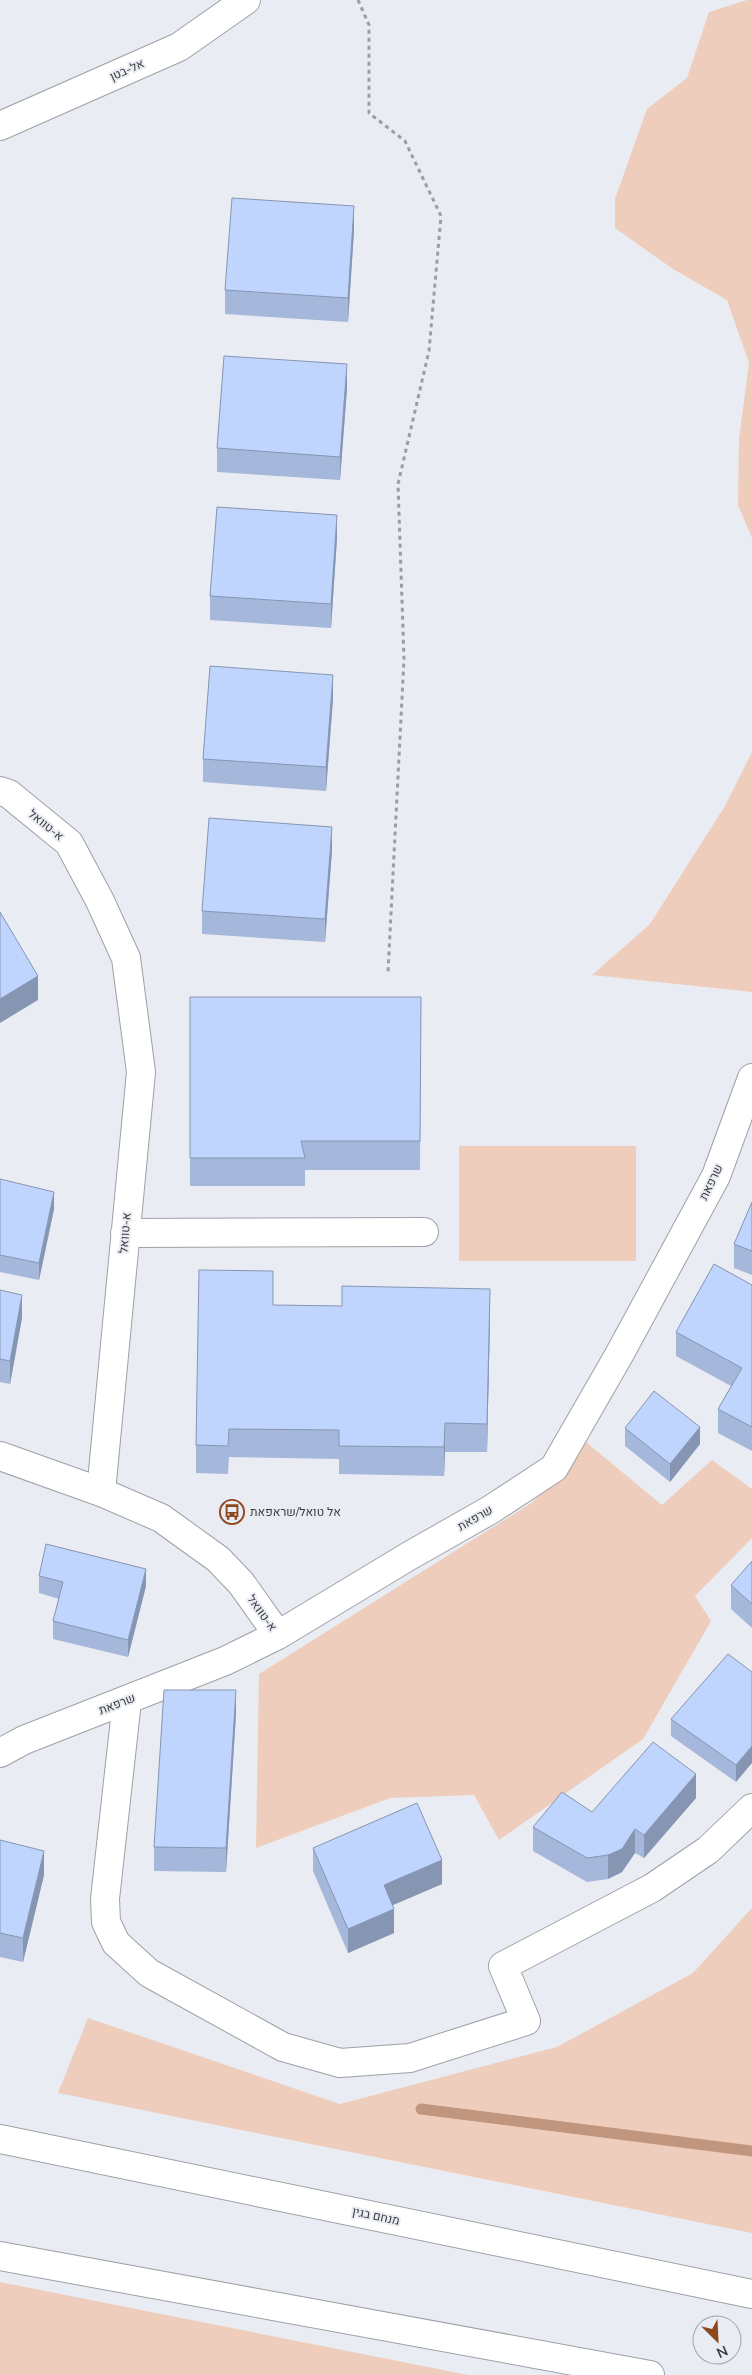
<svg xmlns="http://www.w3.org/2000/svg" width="752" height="2375" viewBox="0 0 752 2375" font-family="'Nunito Sans',Heebo,sans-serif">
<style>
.green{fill:#efcdbc}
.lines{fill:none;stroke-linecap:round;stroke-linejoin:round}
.stream{stroke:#c1967f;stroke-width:11}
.minor-casing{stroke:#9ea1a6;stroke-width:30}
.highway-casing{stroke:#9ea1a6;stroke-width:30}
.path{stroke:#9b9da1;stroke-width:3;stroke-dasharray:4 4;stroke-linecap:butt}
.minor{stroke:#fff;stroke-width:28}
.highway{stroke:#fff;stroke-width:28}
.wall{fill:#a5b7da}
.shaded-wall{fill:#8695b2}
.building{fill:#c0d5fe;stroke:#8695b2}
.labels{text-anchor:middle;stroke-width:4;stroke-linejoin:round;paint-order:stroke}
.street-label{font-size:12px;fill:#3a3b3d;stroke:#e9ecf2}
.poi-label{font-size:12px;fill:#3a3b3d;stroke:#e9ecf2;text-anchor:start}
</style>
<rect width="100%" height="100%" fill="#e9ecf2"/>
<path class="green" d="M747 0H752V538L738 505 739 439 749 363 727 300 673 269 615 228V199L647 109 687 78 709 12Z
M752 752V992L592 975 650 924 725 806Z
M459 1146H636V1261H459Z
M586 1442 662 1505 712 1460 752 1489V1538L695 1596 711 1621 643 1739 499 1840 474 1795 390 1798 256 1848 259 1674 533 1502Z
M752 1908V2233L58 2093 88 2018 340 2104 557 2047 693 1973Z
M0 2282 468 2375H0Z"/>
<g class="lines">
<path class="stream" d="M421 2109 752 2151"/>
<defs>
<path id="minor" d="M0 126 179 47 246 0
M0 791 9 794 69 843 100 901 126 958 141 1072 101 1492
M125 1233 424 1232
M0 1456 101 1492 161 1518 218 1559 241 1583 278 1635
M127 1701 105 1899 106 1922 116 1943 149 1973 283 2047 340 2063 410 2058 526 2021 503 1966 652 1888 708 1850 752 1808
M0 1753 24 1740 225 1661 278 1635 409 1556 490 1510 554 1468 619 1355 716 1176 752 1078"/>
<path id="highway" d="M0 2139 752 2294
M0 2256 650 2375"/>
</defs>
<use href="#minor" class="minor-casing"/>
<use href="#highway" class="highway-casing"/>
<path class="path" d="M358 0 369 25V113L405 141 441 216 429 351 398 484 404 659 388 972"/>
<use href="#minor" class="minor"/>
<use href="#highway" class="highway"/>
</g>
<path class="wall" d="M354 230 348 322 225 314V290Z
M347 388 340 480 217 472V448Z
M337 538 331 628 210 620V596Z
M333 698 326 791 203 782V759Z
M332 850 325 942 202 934V911Z
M190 997H421L420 1170H305V1186H190Z
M0 1179 54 1209 39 1280 0 1272Z
M752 1202V1275L734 1268V1244Z
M752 1285V1451L718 1433V1409L731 1386 676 1356V1332Z
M0 1290 22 1318 10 1384 0 1382Z
M273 1305 490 1317 487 1452H445L444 1476 339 1474V1459L229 1457 228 1474 196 1473V1445Z
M625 1428 700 1444 670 1482 625 1446Z
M752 1561V1628L731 1609V1585Z
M39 1576 146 1586 128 1657 53 1639V1621L59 1599 39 1593Z
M752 1672 736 1782 671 1736V1719Z
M236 1714 226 1872 154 1871V1847Z
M696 1798 644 1858 635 1853 622 1872 608 1879 587 1882 533 1851V1827L592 1812Z
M0 1840 44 1875 23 1962 0 1957Z
M313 1848 442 1884 392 1905 394 1933 348 1953 313 1871Z"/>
<path class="shaded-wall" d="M354 206V230L348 322V298Z
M347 364V388L340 480V457Z
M337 515V538L331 628V604Z
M333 675V698L326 791V767Z
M332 827V850L325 942V919Z
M38 976V1000L0 1023V999Z
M54 1192V1209L39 1280V1263Z
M490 1289V1317L487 1452V1424Z
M22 1295V1318L10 1384V1361Z
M445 1423V1452L444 1476V1447Z
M700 1427V1444L670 1482V1464Z
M146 1569V1586L128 1657V1640Z
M236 1690V1714L226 1872V1848Z
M752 1746V1763L736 1782V1765Z
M696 1774V1798L644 1858V1835Z
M635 1829V1853L622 1872 608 1879V1855Z
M44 1851V1875L23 1962V1938Z
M442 1860V1884L384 1909V1885Z
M394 1909V1933L348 1953V1929Z"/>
<path class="building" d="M232 198 354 206 348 298 225 290Z
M224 356 347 364 340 457 217 448Z
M217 507 337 515 331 604 210 596Z
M210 666 333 675 326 767 203 759Z
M209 818 332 827 325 919 202 911Z
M0 912 38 976 0 999Z
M190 997H421L420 1141H301L305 1158H190Z
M0 1179 54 1192 39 1263 0 1255Z
M752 1202V1251L734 1244Z
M714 1264 752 1285V1427L718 1409 742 1368 676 1332Z
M199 1270 273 1271V1305L342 1306V1286L490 1289 487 1424 445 1423 444 1447 339 1446V1430L229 1429 228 1446 196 1445Z
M0 1290 22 1295 10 1361 0 1359Z
M654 1391 700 1427 670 1464 625 1428Z
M46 1544 146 1569 128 1640 53 1621 63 1582 39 1576Z
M752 1561V1604L731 1585Z
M728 1654 752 1672V1746L736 1765 671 1719Z
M164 1690H236L226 1848 154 1847Z
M653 1742 696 1774 644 1835 635 1829 622 1849 608 1855 587 1858 533 1827 562 1792 592 1812Z
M417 1803 442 1860 384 1885 394 1909 348 1929 313 1848Z
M0 1840 44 1851 23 1938 0 1933Z"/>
<defs>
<symbol id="bus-ring" viewBox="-11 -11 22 22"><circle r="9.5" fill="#e9ecf2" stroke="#8d481e" stroke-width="1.5"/><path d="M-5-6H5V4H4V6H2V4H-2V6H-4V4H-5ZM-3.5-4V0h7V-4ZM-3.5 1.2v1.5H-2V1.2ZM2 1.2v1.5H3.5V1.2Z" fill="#8d481e"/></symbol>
</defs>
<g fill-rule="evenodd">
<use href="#bus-ring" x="218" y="1498" width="28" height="28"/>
</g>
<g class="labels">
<g class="street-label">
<text transform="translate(127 70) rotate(-24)" y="4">אל-בטן</text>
<text transform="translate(46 825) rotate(39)" y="4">א-טוואל</text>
<text transform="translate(711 1182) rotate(-64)" y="4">שרפאת</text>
<text transform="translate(125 1233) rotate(-85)" y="4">א-טוואל</text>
<text transform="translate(475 1518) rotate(-30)" y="4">שרפאת</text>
<text transform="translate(262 1613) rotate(54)" y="4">א-טוואל</text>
<text transform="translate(117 1704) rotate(-21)" y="4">שרפאת</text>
<text transform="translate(376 2216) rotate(12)" y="4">מנחם בגין</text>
</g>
<g class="poi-label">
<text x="250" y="1516">אל טואל/שראפאת</text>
</g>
</g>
<g transform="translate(717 2340) rotate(156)"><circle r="24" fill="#e9ecf2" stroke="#a3a5aa"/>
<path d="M0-4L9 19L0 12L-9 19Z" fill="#8d481e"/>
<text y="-8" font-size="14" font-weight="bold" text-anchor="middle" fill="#3a3b3d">N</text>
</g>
</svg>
